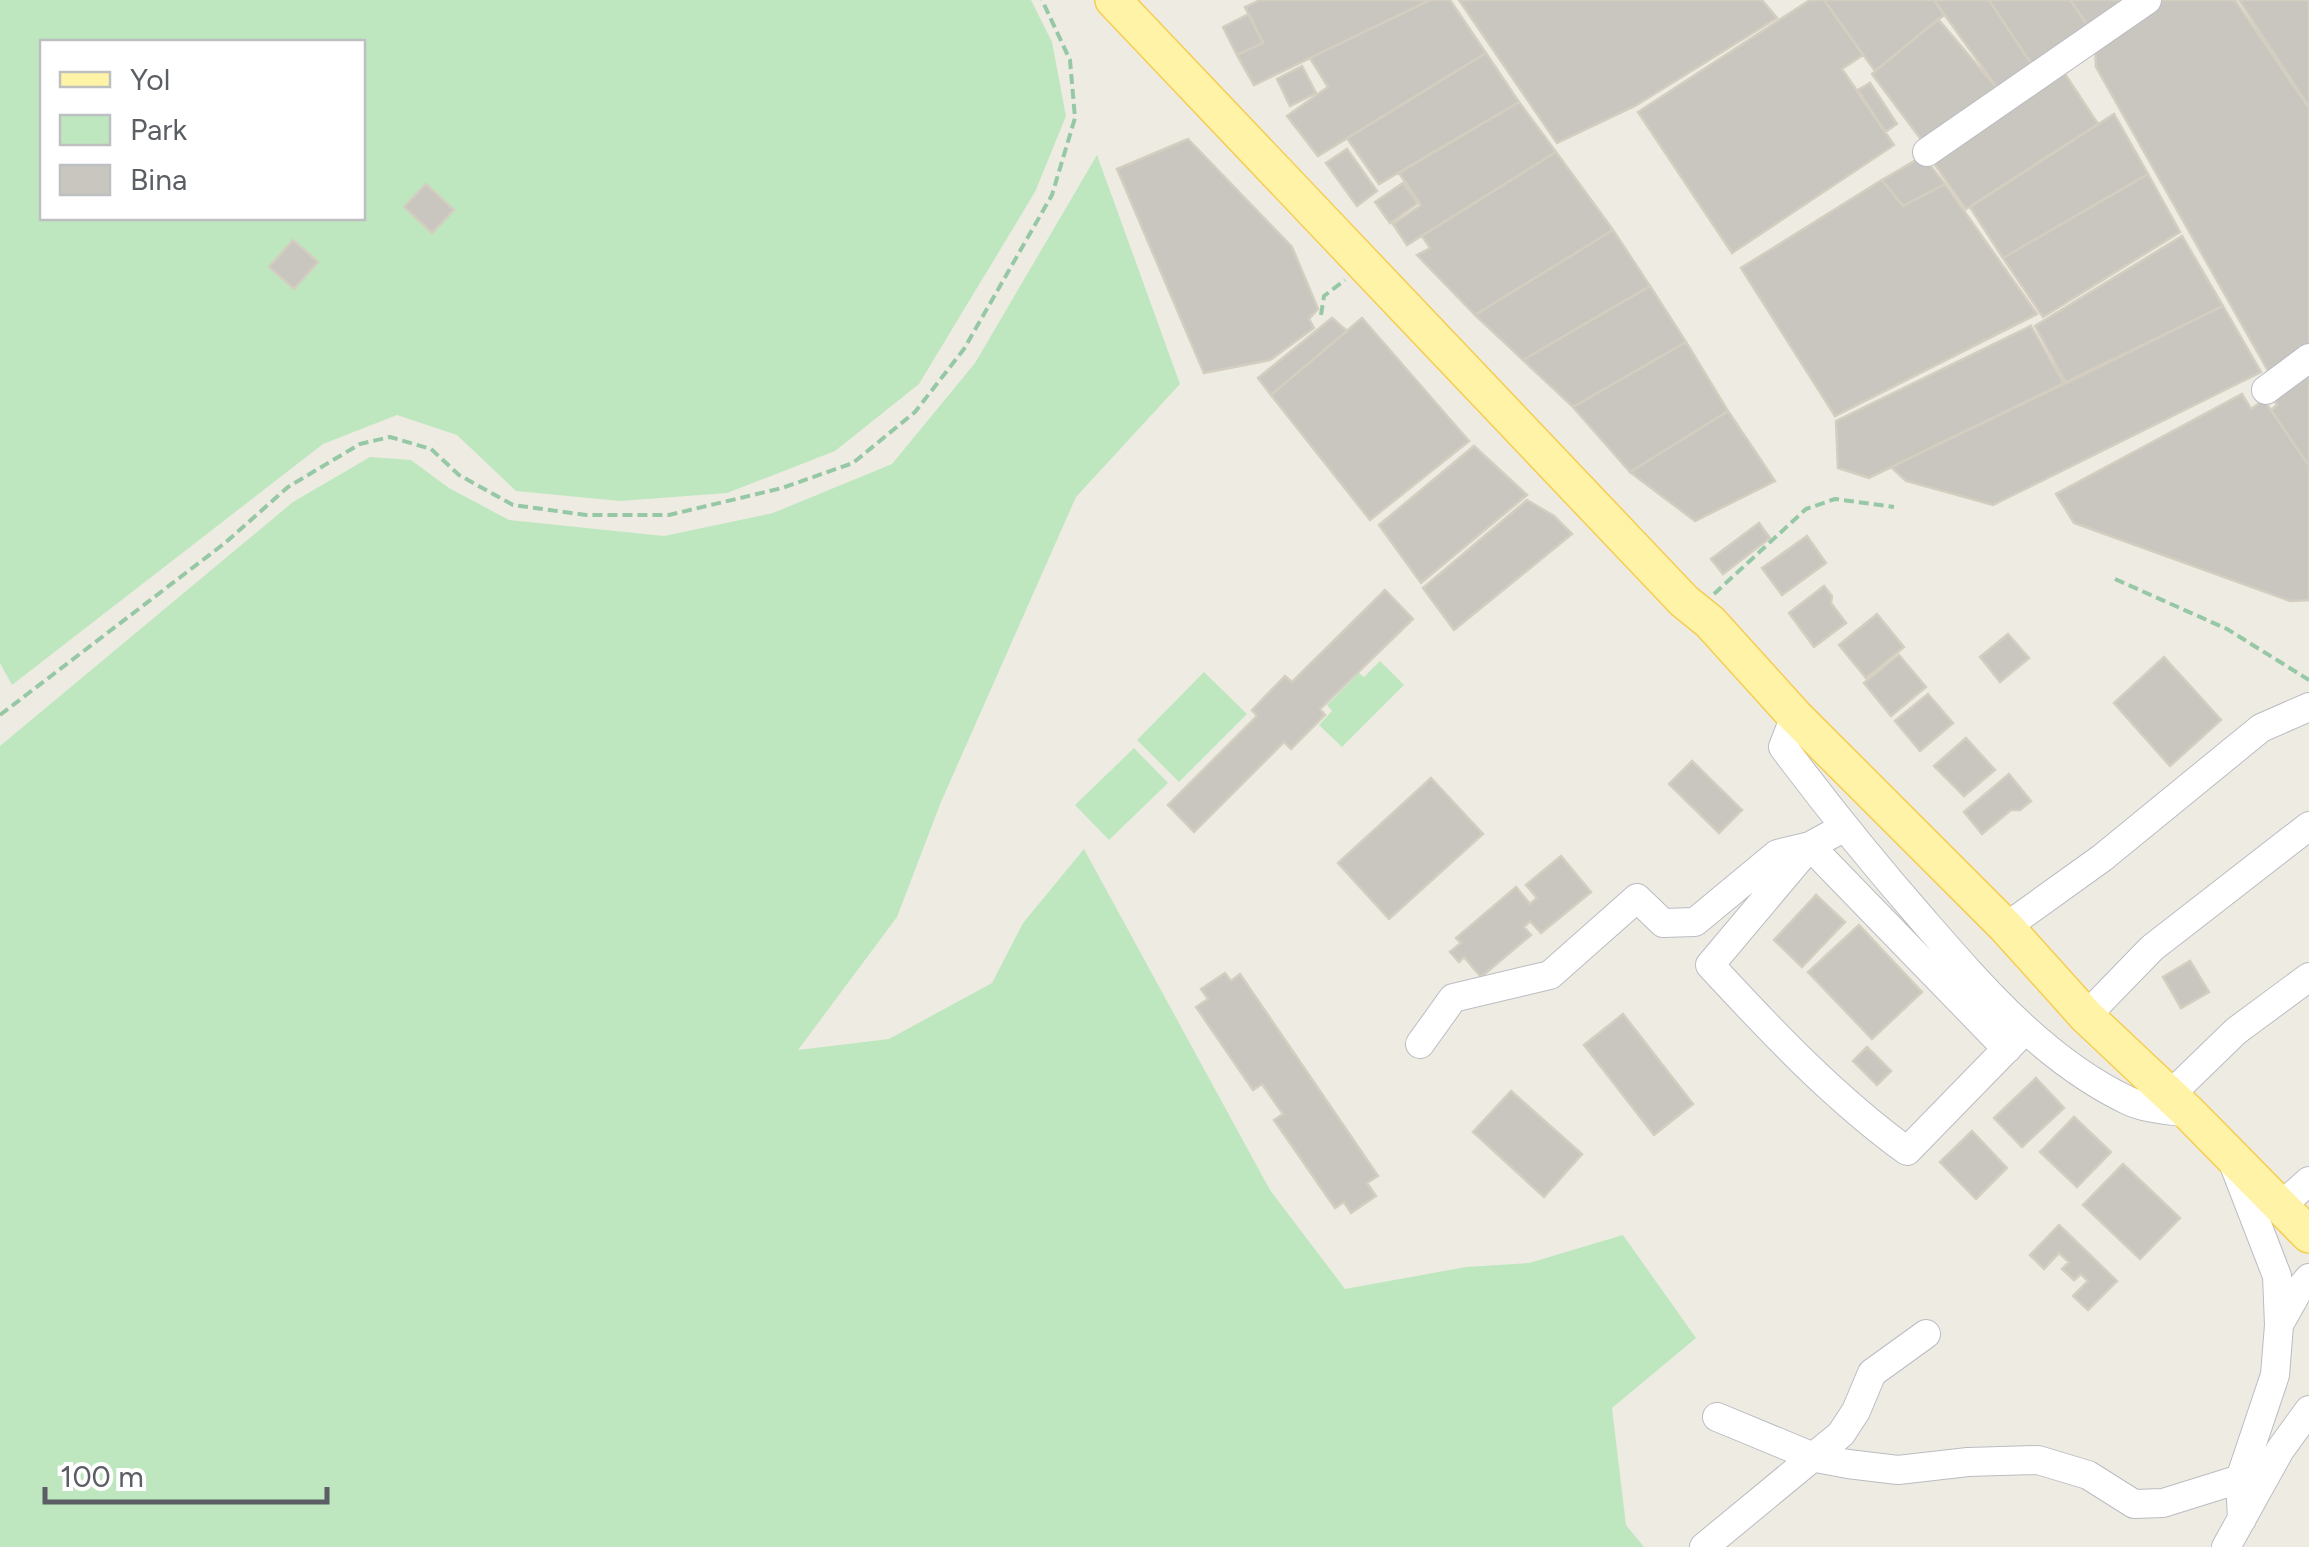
<svg xmlns="http://www.w3.org/2000/svg" width="2309" height="1547" viewBox="0 0 2309 1547" font-family="Figtree,sans-serif">
<style>
.green{fill:#bee7bf;fill-rule:evenodd}
.building{fill:#c9c6bf;stroke:#d3cec0;stroke-width:2.5}
.lines{fill:none;stroke-linecap:round;stroke-linejoin:round}
.minor-casing{stroke:#babcc2;stroke-width:30}
.major-casing{stroke:#f6cd53;stroke-width:38}
.path{stroke:#96c8a6;stroke-width:4;stroke-dasharray:10 5;stroke-linecap:butt}
.minor{stroke:#fff;stroke-width:28}
.major{stroke:#fff3a7;stroke-width:35}
</style>
<rect width="100%" height="100%" fill="#eeece2"/>
<path class="green" d="M0 0H1031L1052 42 1066 116 1035 192 919 384 835 451 727 493 620 501 516 491 457 435 397 415 323 444 12 685 0 663ZM42 42H362V218H42Z
M1097 155 1180 384 1076 497 941 802 897 917 798 1050 889 1039 992 983 1023 923 1084 849 1270 1190 1345 1289 1466 1267 1529 1263 1623 1235 1696 1338 1612 1408 1626 1525 1644 1547H0V746L293 502 370 457 411 460 449 488 509 520 664 536 773 513 892 464 975 363Z
M1380 661 1404 685 1342 747 1319 725 1332 711 1327 705 1359 673 1364 677Z
M1204 672 1247 714 1179 782 1137 740Z
M1134 748 1168 783 1109 840 1075 805Z"/>
<path class="building" d="M1260 0H1430L1254 85 1237 55 1263 43 1245 7Z
M1430 0H1450L1486 53 1318 156 1287 116 1328 87 1310 58Z
M1459 0H1762L1777 18 1635 106 1557 143Z
M1810 0H1824L1863 55 1842 69 1894 145 1732 253 1638 112Z
M1824 0H1934L1944 15 1875 71Z
M1934 0H1989L2036 71 2001 93Z
M1989 0H2070L2091 30 2036 71Z
M2070 0H2135L2091 30Z
M2163 0H2235L2309 108V349L2271 376 2096 67 2095 47Z
M2239 0H2309V107Z
M1249 14 1263 43 1237 55 1223 27Z
M1938 19 2001 93 1926 146 1872 74Z
M1486 53 1519 102 1379 184 1347 138Z
M1302 66 1316 93 1290 106 1277 79Z
M2061 68 2098 124 1966 209 1931 159Z
M1870 83 1897 124 1885 132 1858 90Z
M1519 102 1556 152 1407 245 1393 224 1421 205 1399 173Z
M2114 114 2148 174 2003 258 1970 207Z
M1188 139 1292 247 1318 309 1309 319 1314 328 1270 360 1204 373 1117 169Z
M1347 149 1377 191 1357 206 1326 163Z
M1556 152 1613 230 1475 315 1417 255 1430 248 1422 236Z
M1923 156 1945 184 1903 206 1882 180Z
M2148 174 2180 232 2043 317 2003 258Z
M1882 180 1903 206 1945 184 2037 314 1835 416 1741 268Z
M1403 183 1418 203 1390 223 1375 202Z
M426 184 454 210 432 233 404 207Z
M1613 230 1650 286 1523 360 1475 315Z
M2182 236 2223 306 2066 383 2035 326Z
M293 240 318 262 294 289 269 267Z
M1650 286 1686 342 1573 407 1523 360Z
M2223 306 2261 372 1993 505 1906 481 1891 467Z
M1332 318 1347 331 1271 395 1258 378Z
M1362 318 1469 441 1370 520 1271 395Z
M2031 326 2064 384 1869 478 1838 468 1836 421Z
M1686 342 1728 411 1630 472 1573 407Z
M2309 366V466L2271 410 2277 405 2270 394Z
M2242 394 2251 409 2264 400 2309 466V600L2290 601 2074 523 2056 494Z
M1728 411 1775 481 1695 521 1630 472Z
M1474 446 1527 495 1421 583 1379 525Z
M1527 500 1554 516 1572 534 1454 630 1423 588Z
M1759 523 1770 538 1723 574 1711 559Z
M1807 536 1826 563 1782 595 1762 568Z
M1824 586 1832 596 1831 603 1846 623 1814 647 1789 613Z
M1385 590 1413 619 1320 709 1325 715 1291 749 1284 742 1194 832 1168 805 1257 716 1252 710 1285 676 1292 682Z
M1877 614 1904 647 1866 678 1839 645Z
M2008 634 2029 658 2000 682 1980 657Z
M1899 655 1926 687 1891 716 1864 683Z
M2164 657 2221 720 2170 766 2114 703Z
M1928 694 1953 723 1920 751 1895 721Z
M1966 738 1995 770 1964 796 1934 766Z
M1692 761 1742 810 1719 833 1669 784Z
M2009 774 2031 801 2020 810H2011L1982 834 1964 812Z
M1431 778 1483 834 1389 919 1338 863Z
M1561 856 1591 892 1541 933 1530 921 1524 927 1531 935 1481 977 1464 957 1459 962 1450 952 1461 943 1456 938 1516 887 1530 904 1537 898 1526 885Z
M1816 895 1845 922 1802 967 1774 940Z
M1859 925 1922 992 1872 1039 1808 972Z
M2190 961 2209 992 2181 1008 2163 977Z
M1225 973 1231 981 1240 974 1378 1176 1367 1183 1376 1196 1351 1213 1344 1202 1335 1208 1274 1120 1283 1114 1262 1084 1253 1090 1196 1007 1208 999 1201 989Z
M1623 1014 1693 1104 1654 1135 1584 1045Z
M1867 1047 1891 1071 1877 1085 1853 1061Z
M2036 1078 2064 1108 2022 1147 1994 1118Z
M1511 1091 1582 1154 1544 1197 1473 1132Z
M2074 1117 2111 1152 2077 1187 2040 1152Z
M1972 1131 2007 1168 1976 1199 1940 1162Z
M2123 1164 2180 1218 2140 1259 2083 1205Z
M2059 1225 2117 1281 2088 1310 2073 1296 2088 1281 2081 1274 2074 1280 2062 1269 2069 1262 2059 1253 2044 1269 2030 1255Z"/>
<g class="lines">
<defs>
<path id="minor" d="M1927 152 2147 0
M2266 390 2309 358
M1795 716 1783 747C1828 807 1874 864 1923 920 1983 989 2045 1061 2129 1101 2146 1109 2170 1110 2189 1113
M1843 828 1810 846 1710 965C1772 1032 1833 1097 1907 1151L2025 1030
M2006 927 2102 858 2261 728 2309 707
M2086 1016 2152 948 2309 826
M1420 1044 1453 998 1550 975 1637 898 1663 923 1695 922 1777 854 1810 846 2007 1049
M2169 1096 2236 1031 2309 977
M2234 1165 2277 1276 2279 1325 2275 1375 2240 1479 2242 1519
M2280 1207 2309 1181
M2280 1323 2298 1291 2309 1278
M1717 1417 1816 1458 1848 1464 1898 1470 1968 1462 2038 1460 2088 1475 2134 1504 2163 1503 2240 1479
M1704 1547 1841 1434 1856 1411 1872 1373 1926 1334
M2226 1547 2280 1450 2309 1410"/>
<path id="major" d="M1113 0 1684 601 1710 622 1795 716 2006 927 2086 1016 2189 1113 2309 1235"/>
</defs>
<use href="#minor" class="minor-casing"/>
<use href="#major" class="major-casing"/>
<path class="path" d="M1321 315 1324 296 1345 280
M2115 579 2227 629 2309 680
M1714 594 1806 509 1835 499 1894 507
M0 715 225 543 288 487 360 444 390 437 431 449 459 475 513 505 586 515H669L782 488 853 463 915 412 964 349 1052 195 1075 118 1070 60 1042 0"/>
<use href="#minor" class="minor"/>
<use href="#major" class="major"/>
</g>
<rect x="40" y="40" width="325" height="180" fill="#ffffff" stroke="#bdbfc1" stroke-width="2.5"/>
<rect x="60" y="72" width="50" height="15" fill="#fff3a7" stroke="#bdbfc1" stroke-width="2.5"/>
<text x="130" y="90" font-size="30" fill="#5b5e64">Yol</text>
<rect x="60" y="115" width="50" height="30" fill="#bee7bf" stroke="#bdbfc1" stroke-width="2.5"/>
<text x="130" y="140" font-size="30" fill="#5b5e64">Park</text>
<rect x="60" y="165" width="50" height="30" fill="#c9c6bf" stroke="#bdbfc1" stroke-width="2.5"/>
<text x="130" y="190" font-size="30" fill="#5b5e64">Bina</text>
<path d="M45 1487v15h282v-15" fill="none" stroke="#5b5e64" stroke-width="5"/>
<text x="60" y="1487" font-size="30" fill="#5b5e64" stroke="#ffffff" stroke-width="8" paint-order="stroke">100 m</text>
</svg>
